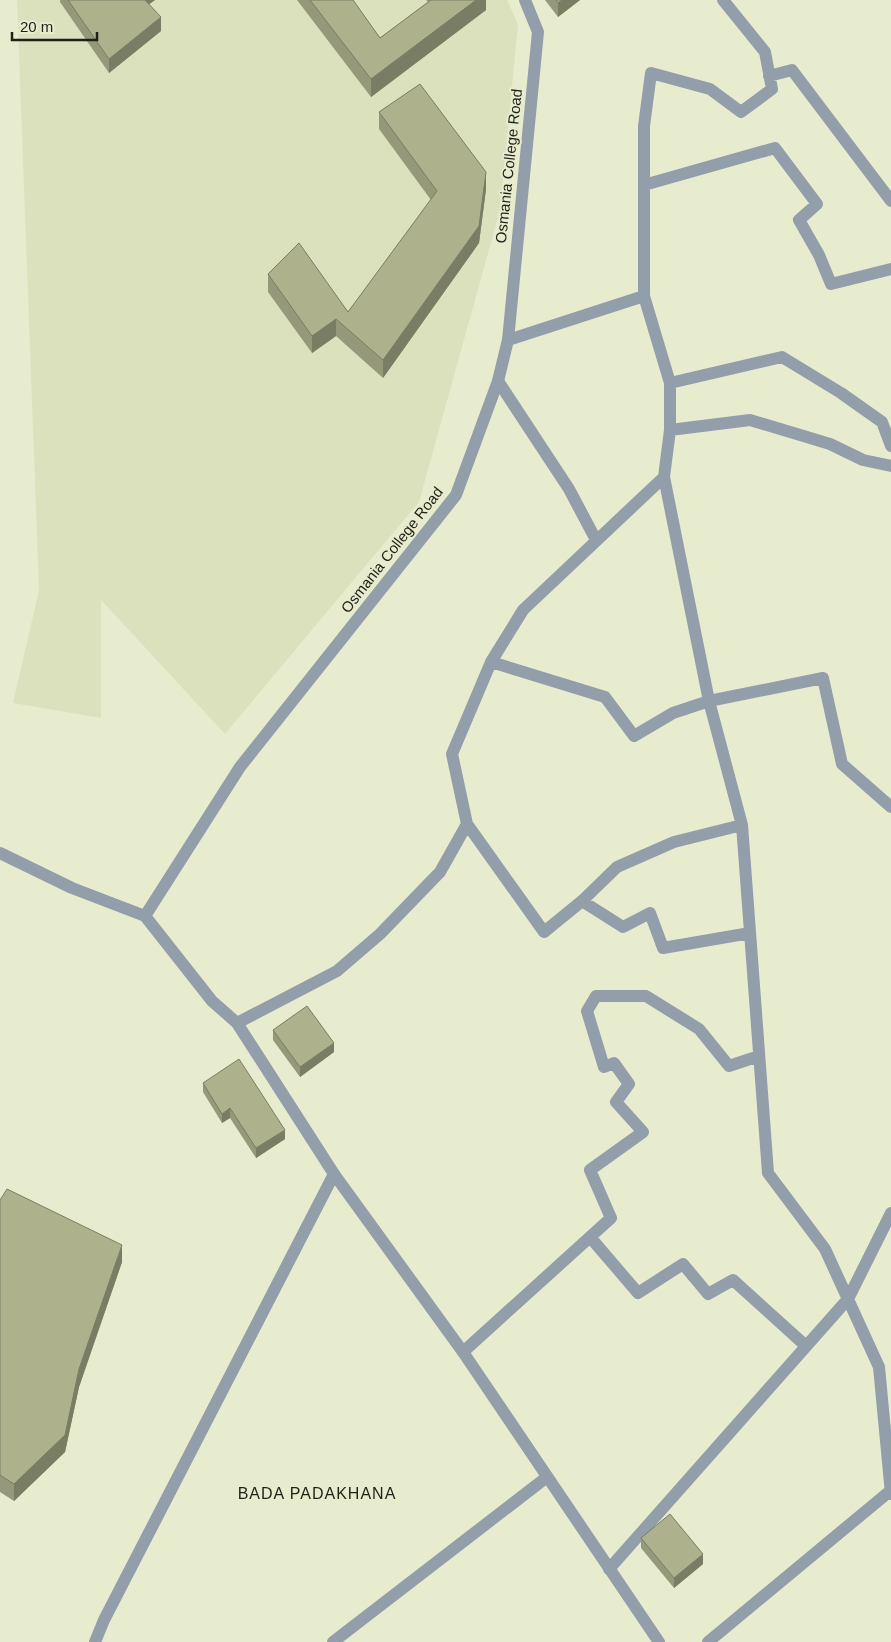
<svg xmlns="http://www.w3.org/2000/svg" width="891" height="1642" viewBox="0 0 891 1642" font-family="Helvetica,sans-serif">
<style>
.built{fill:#dce1bd}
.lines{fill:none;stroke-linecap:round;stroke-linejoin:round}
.minor{stroke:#929eaa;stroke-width:12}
.tertiary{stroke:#929eaa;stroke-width:12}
.wall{fill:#959979}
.shaded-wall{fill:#797d63}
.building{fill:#adb28d;stroke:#797d63}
.labels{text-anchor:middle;stroke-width:4;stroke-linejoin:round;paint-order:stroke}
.street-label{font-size:15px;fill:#1f2116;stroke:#e8eccf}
.neighbourhood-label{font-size:16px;letter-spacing:1px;fill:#1f2116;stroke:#e8eccf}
</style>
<rect width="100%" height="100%" fill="#e8eccf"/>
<path class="built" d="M17 0H507L518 24 500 210 419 502 225 734 101 600V718L13 703 39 590Z"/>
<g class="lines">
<path class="minor" d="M723 0 765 52 772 89 741 112 710 89 651 73 644 126V296L670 383V430L664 477 709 701 742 825 768 1173 825 1249 879 1367 891 1494
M769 76 792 70 891 201
M644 185 775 148 817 204 799 220 819 255 831 284 891 269
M508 340 644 296
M498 381 569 489 596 540
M670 383 782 357 841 393 882 422 891 446
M670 430 750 420 830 444 863 460 891 466
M491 662 605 697 634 736 673 713 709 701 823 678 842 764 891 807
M467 824 544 932 582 901 623 927 650 913 663 948 750 933
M582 901 617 867 674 842 742 825
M237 1023 337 971 380 934 440 872 467 824 452 754 491 662 523 610 664 477
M590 1237 638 1293 683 1264 708 1294 733 1280 806 1346
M463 1352 611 1218 590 1170 643 1132 616 1102 629 1084 614 1063 604 1067 587 1011 596 996H646L699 1029 729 1066 759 1056
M609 1569 848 1299 891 1213
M95 1642 104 1620 334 1174
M333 1642 547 1477
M708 1642 890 1491"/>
<path class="tertiary" d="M0 853 72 888 145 916 212 1001 237 1023 334 1174 463 1352 659 1642
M145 916 240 767 456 495 498 381 508 340 538 32 525 0"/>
</g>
<path class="wall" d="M60 0H155L149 4 161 31 109 73 60 2Z
M297 0H353L380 38 428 2 426 0H486V10L371 97Z
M545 0H580L558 17Z
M379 112 486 189 479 243 383 378 336 336 312 353 268 292V274L348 312 431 200 379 129Z
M273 1030 334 1052 300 1077 273 1040Z
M203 1083 285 1139 256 1158 230 1118 222 1123 203 1092Z
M0 1200 122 1262 79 1387 65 1452 14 1501 0 1492Z
M641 1538 703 1564 674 1588 641 1548Z"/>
<path class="shaded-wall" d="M141 0H155L141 10Z
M476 0H486V10L371 97V79Z
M562 0H580L558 17V3Z
M161 17V31L109 73V59Z
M486 172V189L479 243 383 378V360Z
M336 319V336L312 353V336Z
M334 1043V1052L300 1077V1067Z
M230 1108V1118L222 1123V1114Z
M285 1130V1139L256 1158V1148Z
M122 1245V1262L79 1387 65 1452 14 1501V1484L79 1369Z
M703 1554V1564L674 1588V1578Z"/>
<path class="building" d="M68 0H145L161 17 109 59Z
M310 0H353L380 38 431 0H476L371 79Z
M556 0H562L558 3Z
M420 84 486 172 479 226 383 360 336 319 312 336 268 274 299 243 348 312 437 191 379 112Z
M307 1006 334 1043 300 1067 273 1030Z
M239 1059 285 1130 256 1148 230 1108 222 1114 203 1083Z
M7 1189 122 1245 79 1369 65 1435 14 1484 0 1475V1200Z
M670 1514 703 1554 674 1578 641 1538Z"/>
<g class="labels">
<g class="street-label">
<text transform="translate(509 166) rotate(-84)" y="5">Osmania College Road</text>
<text transform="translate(392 550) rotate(-52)" y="5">Osmania College Road</text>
</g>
<g class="neighbourhood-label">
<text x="317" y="1499">BADA PADAKHANA</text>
</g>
</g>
<path d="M12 32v8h85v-8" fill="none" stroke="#1f2116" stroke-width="2.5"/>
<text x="20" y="32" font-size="15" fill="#1f2116" stroke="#e8eccf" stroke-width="4" paint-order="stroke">20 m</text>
</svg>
